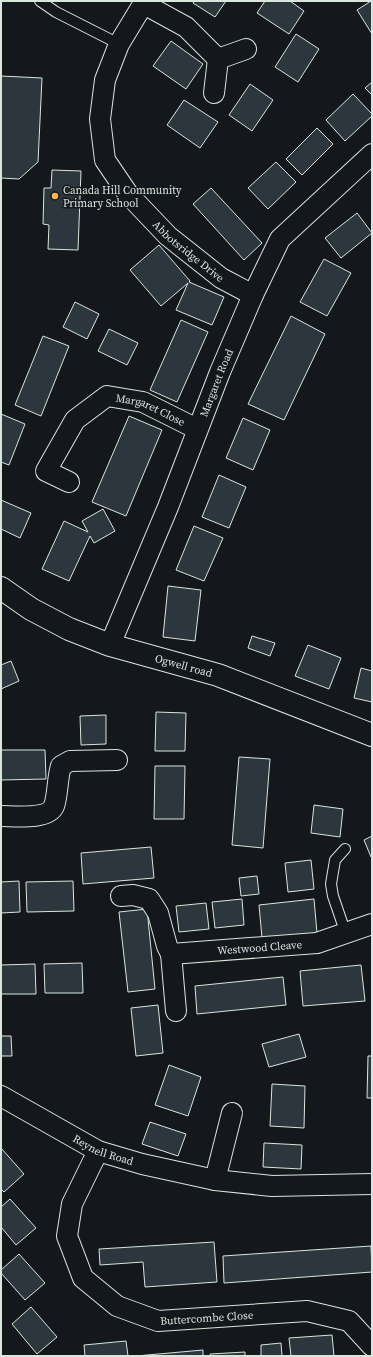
<svg xmlns="http://www.w3.org/2000/svg" width="373" height="1357" viewBox="0 0 373 1357" font-family="'Source Serif 4',serif">
<style>
.building{fill:#2c363c;stroke:#d8e6dc}
.lines{fill:none;stroke-linecap:round;stroke-linejoin:round}
.lane-casing{stroke:#d8e6dc;stroke-width:12}
.street-casing{stroke:#d8e6dc;stroke-width:22}
.secondary-casing{stroke:#d8e6dc;stroke-width:24}
.lane{stroke:#14181c;stroke-width:10}
.street{stroke:#14181c;stroke-width:20}
.secondary{stroke:#14181c;stroke-width:22}
.poi-dot{fill:#ffb74d;stroke:#14181c;stroke-width:1.5}
.labels{text-anchor:middle;stroke-width:3;stroke-linejoin:round;paint-order:stroke}
.poi-label{font-size:11px;fill:#d8e6dc;stroke:#14181c;text-anchor:start}
.street-label{font-size:11px;fill:#d8e6dc;stroke:#14181c}
</style>
<rect width="100%" height="100%" fill="#14181c"/>
<path class="building" d="M194 1H226L215 17 193 3Z
M265 1H290L304 11 289 34 257 13Z
M371 1H372V34L357 10Z
M296 34 319 49 298 82 275 67Z
M171 41 203 64 186 89 153 66Z
M1 76 42 78 38 162 19 179 1 178Z
M372 82V95L365 88Z
M250 84 273 100 252 131 229 115Z
M353 94 372 114V116L345 141 326 120Z
M184 100 218 122 200 148 167 125Z
M317 128 333 144 302 175 286 159Z
M276 162 296 182 268 209 248 188Z
M52 170 81 171 78 250 48 249 49 225 43 224 44 188H51Z
M211 188 262 243 244 260 193 204Z
M357 213 372 233 341 258 325 238Z
M159 245 190 281 189 282 224 297 212 325 176 310 188 283 161 306 130 270Z
M324 259 351 273 327 316 300 302Z
M75 302 99 314 87 339 63 327Z
M291 316 325 334 284 420 248 404Z
M181 320 208 332 177 402 150 390Z
M109 329 138 343 127 365 98 351Z
M43 336 69 346 41 416 15 405Z
M1 414 25 424 9 465 1 462Z
M129 416 162 430 126 516 92 502Z
M243 418 270 430 253 470 226 458Z
M219 475 246 487 229 528 202 517Z
M1 500 31 513 20 538 1 529Z
M103 509 115 531 94 543 90 536 69 581 42 569 64 521 88 532 82 521Z
M194 526 223 538 204 581 176 570Z
M168 586 201 590 195 641 163 637Z
M252 636 275 643 270 656 248 648Z
M308 645 341 658 329 689 295 676Z
M11 661 19 681 1 689V665Z
M361 668 372 671V702L354 698Z
M156 712 186 713 185 751H155Z
M106 715V744L81 745 80 716Z
M1 750H45L46 779 1 780Z
M239 757 270 759 263 848 232 845Z
M155 766H185L184 819H154Z
M314 805 343 809 340 837 311 833Z
M372 836V857H371L364 840Z
M151 847 154 878 83 884 81 853Z
M311 860 314 889 288 892 285 863Z
M257 876 259 894 241 896 239 878Z
M19 881 20 912 1 913V882Z
M73 881 74 911 27 912 26 882Z
M242 899 244 925 215 928 212 902Z
M314 899 317 933 262 938 259 905Z
M206 903 209 929 179 932 176 906Z
M147 909 155 989 128 992 119 912Z
M82 963 83 993H45L44 964Z
M35 964 36 994H1V965Z
M361 965 365 1001 303 1006 300 971Z
M283 977 286 1005 197 1014 195 986Z
M158 1005 163 1053 136 1056 131 1008Z
M299 1034 306 1057 269 1067 262 1044Z
M1 1036H11L12 1056H1Z
M368 1056H372V1098H367Z
M169 1065 201 1077 188 1116 155 1105Z
M272 1084 305 1086 304 1128 270 1126Z
M150 1122 186 1134 178 1156 142 1144Z
M264 1143 302 1145 301 1169 263 1167Z
M1 1148 24 1174 4 1192 1 1189Z
M10 1199 36 1228 16 1245 1 1227V1207Z
M214 1242 217 1282 145 1287 143 1262 100 1265 99 1249Z
M371 1246 372 1272 224 1283 223 1256Z
M19 1254 45 1283 25 1300 1 1273V1270Z
M31 1307 57 1337 37 1354 12 1324Z
M332 1335 334 1356H291L289 1338Z
M126 1341 128 1356H85L84 1345Z
M281 1343 282 1356H261V1345Z
M203 1350V1356H136Z
M245 1352V1356H211L210 1354Z"/>
<g class="lines">
<defs>
<path id="lane" d="M40 1 56 12 119 44
M345 849 335 860 331 884 333 896 346 934"/>
<g id="street">
<path id="s1" d="M145 1 119 44 105 80 100 119 105 160 128 194 168 236 221 278 253 295"/>
<path d="M144 4 186 27 218 59"/>
<path d="M214 93 218 59 246 49"/>
<path id="s2" d="M69 482 46 471 75 420 107 396 143 402 197 429"/>
<path id="s3" d="M110 645 168 507 220 372 253 295 280 239 372 154"/>
<path d="M1 816C14 816 48 820 54 806 58 795 57 779 61 766L70 761 117 760"/>
<path d="M121 896 133 895 149 899 158 913 167 946 171 954"/>
<path id="s4" d="M176 1011 171 954 317 943 372 924"/>
<path id="s5" d="M1 1096 98 1151 142 1164 215 1180 272 1186 372 1184"/>
<path id="s6" d="M98 1151 72 1204 67 1236 83 1278 117 1306 158 1321 307 1311 349 1321 372 1346"/>
<path d="M215 1180 232 1113"/>
</g>
<g id="secondary">
<path id="s7" d="M1 588 31 609 69 629 110 645 218 675 372 735"/>
</g>
</defs>
<use href="#lane" class="lane-casing"/>
<use href="#street" class="street-casing"/>
<use href="#secondary" class="secondary-casing"/>
<use href="#lane" class="lane"/>
<use href="#street" class="street"/>
<use href="#secondary" class="secondary"/>
</g>
<circle class="poi-dot" cx="55" cy="196" r="4"/>
<g class="labels">
<g class="poi-label">
<text x="63" y="194">Canada Hill Community<tspan x="63" dy="13">Primary School</tspan></text>
</g>
<g class="street-label">
<text dy="4" stroke="none"><textPath href="#s1" startOffset="294">Abbotsridge Drive</textPath></text>
<text dy="4" stroke="none"><textPath href="#s3" startOffset="283">Margaret Road</textPath></text>
<text dy="4" stroke="none"><textPath href="#s2" startOffset="170">Margaret Close</textPath></text>
<text dy="4" stroke="none"><textPath href="#s7" startOffset="200">Ogwell road</textPath></text>
<text dy="4" stroke="none"><textPath href="#s4" startOffset="146">Westwood Cleave</textPath></text>
<text dy="4" stroke="none"><textPath href="#s5" startOffset="116">Reynell Road</textPath></text>
<text dy="4" stroke="none"><textPath href="#s6" startOffset="273">Buttercombe Close</textPath></text>
</g>
</g>
<rect width="373" height="1357" fill="none" stroke="#d8e6dc" stroke-width="4"/>
</svg>
